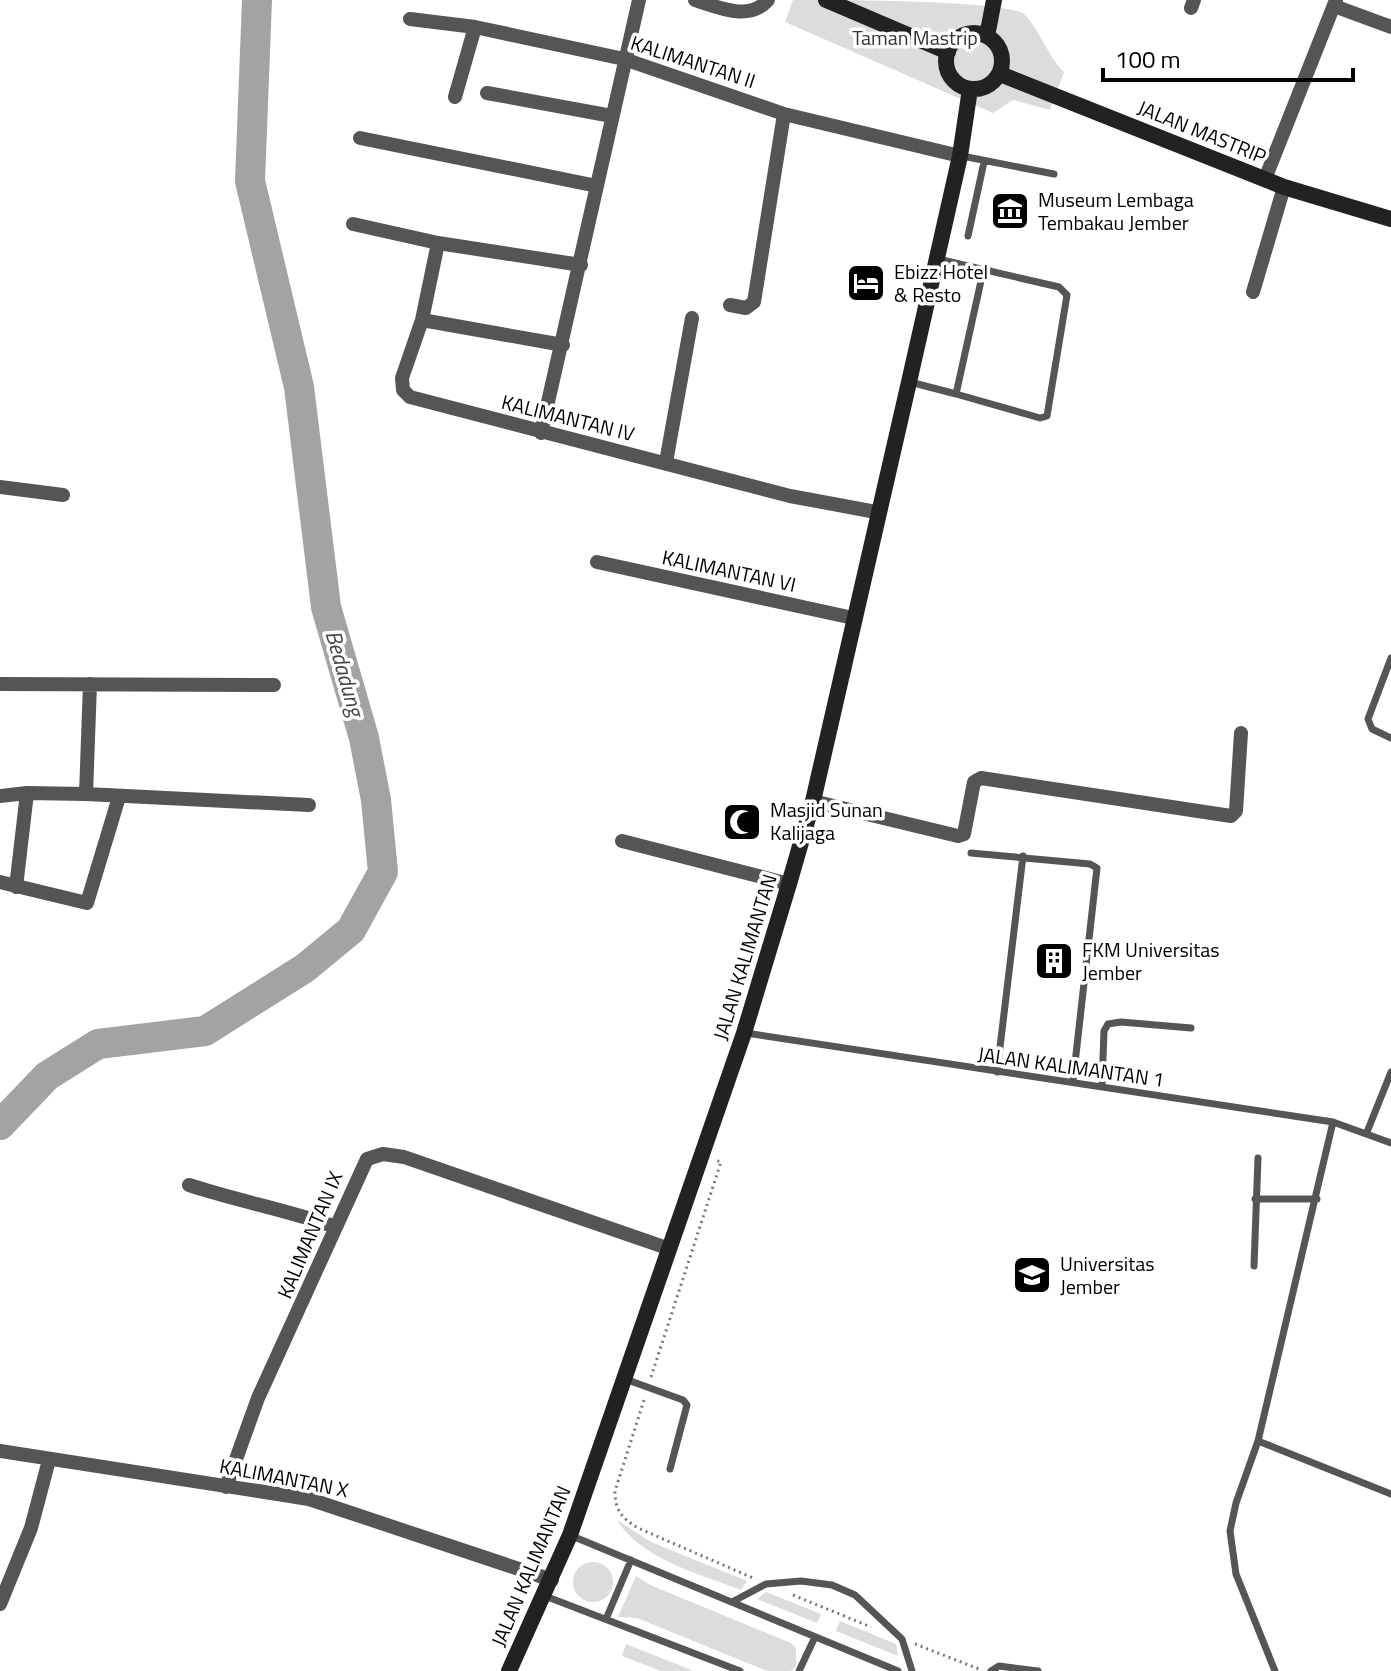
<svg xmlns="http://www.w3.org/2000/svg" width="1391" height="1671" viewBox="0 0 1391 1671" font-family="'Titillium Web',sans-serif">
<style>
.green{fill:#dcdcdc}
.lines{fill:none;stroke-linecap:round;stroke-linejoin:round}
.river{stroke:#a3a3a3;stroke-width:30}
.path{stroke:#777;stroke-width:3;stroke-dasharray:2 4;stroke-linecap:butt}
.lane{stroke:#555;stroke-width:7}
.street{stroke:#555;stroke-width:14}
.secondary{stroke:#222;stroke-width:16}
.labels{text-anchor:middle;stroke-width:7;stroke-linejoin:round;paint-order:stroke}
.park-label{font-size:20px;fill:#333;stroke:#fff}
.street-label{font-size:20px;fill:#000;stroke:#fff}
.poi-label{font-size:20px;fill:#000;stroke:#fff;text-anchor:start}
.water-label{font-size:22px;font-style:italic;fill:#444;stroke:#fff}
</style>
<rect width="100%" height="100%" fill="#fff"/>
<path class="green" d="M793 0C845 0 981 0 1021 12 1035 20 1048 57 1064 72L1050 110 1013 100 993 113 785 22Z
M617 1520 651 1542 747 1581 741 1590C698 1573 642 1560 617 1520Z
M573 1582a20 20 0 1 1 40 0a20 20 0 1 1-40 0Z
M636 1576 650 1585 791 1643 796 1648V1666L791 1671H767L637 1618 618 1617Z
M766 1592 821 1614 817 1623 757 1599Z
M840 1621 896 1644 898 1656 836 1631Z
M626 1644 694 1671H661L622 1656Z"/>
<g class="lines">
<path class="river" d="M0 1125 47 1076 98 1044 205 1031 305 968 351 930 383 872 376 800 364 738 326 607 299 387 250 181 257 0"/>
<path class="path" d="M651 1377 721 1162 715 1160
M644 1400 615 1491C615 1511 622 1518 638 1528L753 1578
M793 1595 871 1627
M915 1644 979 1669"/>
<path class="lane" d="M962 156 1054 174
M968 236 984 162
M938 259 1059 287 1067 295 1047 416 1040 418 956 394
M910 382 956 394 983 272
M1391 658 1368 719 1372 729 1391 738
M971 853 1090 864 1097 868 1073 1081
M746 1033 1333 1122 1391 1143
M997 1072 1023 856
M1102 1086 1104 1031 1108 1024 1121 1022 1191 1028
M1367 1132 1391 1072
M1255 1199H1317
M1254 1266 1258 1158
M625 1379 683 1400 687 1405 670 1469
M1258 1441 1391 1494
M572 1536 898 1671
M545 1596 740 1671
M732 1602 766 1584 801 1581 832 1585 855 1595 902 1639 912 1671
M606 1619 631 1560
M799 1671 815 1637
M991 1671 999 1666 1038 1671
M1275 1671 1236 1574 1230 1531 1236 1503 1258 1441 1333 1122"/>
<path class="street" d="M695 0C718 7 749 22 768 0
M1334 6 1391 27
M1191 8 1194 0
M410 19 475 27 624 59 784 114 960 156
M487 93 612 116
M455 97 475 27
M360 138 597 186
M1265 179 1336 0
M353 224 438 243 581 265
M438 243 422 320 402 378 403 390 410 397 790 496 876 512
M1253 292 1284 187
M730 305 746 308 754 302 784 114
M422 320 563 345
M541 433 639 0
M666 462 692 318
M0 487 63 495
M597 562 853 618
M0 684 274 685
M90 684 86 794 309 805
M0 796 27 793
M813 801 958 836 964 834 974 782 981 778 1231 816 1236 811 1241 733
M622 841 789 884
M0 882 87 903 119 797
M16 887 27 793 86 794
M189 1185C238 1201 287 1210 336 1227
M0 1451 309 1499 552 1580
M226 1487 258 1398 367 1159 383 1154 404 1157 667 1248
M0 1604 31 1528 49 1460"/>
<path class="secondary" d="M826 0 948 52
M946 61a28 28 0 1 1 56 0a28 28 0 1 1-56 0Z
M987 36 994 0
M1000 74 1284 187 1391 219
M509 1671 570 1535 744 1033 789 884 813 801 909 382 960 156 970 89"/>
</g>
<defs>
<symbol id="museum-square" viewBox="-11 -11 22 22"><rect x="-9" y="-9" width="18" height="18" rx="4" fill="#000" stroke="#fff"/><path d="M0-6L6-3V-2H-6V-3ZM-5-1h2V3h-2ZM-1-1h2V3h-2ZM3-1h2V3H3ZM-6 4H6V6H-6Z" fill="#fff"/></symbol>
<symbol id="hotel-square" viewBox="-11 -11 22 22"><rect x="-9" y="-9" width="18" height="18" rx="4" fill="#000" stroke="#fff"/><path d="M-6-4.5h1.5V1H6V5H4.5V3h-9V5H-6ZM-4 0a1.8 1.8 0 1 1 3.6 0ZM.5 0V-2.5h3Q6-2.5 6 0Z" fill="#fff"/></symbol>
<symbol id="mosque-square" viewBox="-11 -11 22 22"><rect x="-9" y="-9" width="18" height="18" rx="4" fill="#000" stroke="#fff"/><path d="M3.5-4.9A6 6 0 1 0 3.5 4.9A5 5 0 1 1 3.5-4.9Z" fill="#fff"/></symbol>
<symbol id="building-square" viewBox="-11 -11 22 22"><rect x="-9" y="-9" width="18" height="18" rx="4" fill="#000" stroke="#fff"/><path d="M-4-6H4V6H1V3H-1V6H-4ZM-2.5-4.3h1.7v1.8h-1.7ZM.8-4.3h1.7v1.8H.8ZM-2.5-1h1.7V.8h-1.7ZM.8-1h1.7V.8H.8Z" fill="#fff"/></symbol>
<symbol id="university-square" viewBox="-11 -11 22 22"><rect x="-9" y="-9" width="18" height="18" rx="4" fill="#000" stroke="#fff"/><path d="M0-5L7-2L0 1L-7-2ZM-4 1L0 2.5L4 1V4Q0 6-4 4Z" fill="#fff"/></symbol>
</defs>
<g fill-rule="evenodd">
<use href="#museum-square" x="988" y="189" width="44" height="44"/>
<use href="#hotel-square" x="844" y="261" width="44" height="44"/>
<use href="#mosque-square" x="720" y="800" width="44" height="44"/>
<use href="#building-square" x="1032" y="939" width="44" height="44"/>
<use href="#university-square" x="1010" y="1253" width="44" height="44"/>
</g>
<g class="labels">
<g class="park-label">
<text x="915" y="45">Taman Mastrip</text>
</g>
<g class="street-label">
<text transform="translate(693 62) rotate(18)" y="7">KALIMANTAN II</text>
<text transform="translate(1202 132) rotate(22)" y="7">JALAN MASTRIP</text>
<text transform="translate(568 418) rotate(14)" y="7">KALIMANTAN IV</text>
<text transform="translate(729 571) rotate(12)" y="7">KALIMANTAN VI</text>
<text transform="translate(745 957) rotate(-73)" y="7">JALAN KALIMANTAN</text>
<text transform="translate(1071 1067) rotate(8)" y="7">JALAN KALIMANTAN 1</text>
<text transform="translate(310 1235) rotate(-67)" y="7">KALIMANTAN IX</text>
<text transform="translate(284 1478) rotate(11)" y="7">KALIMANTAN X</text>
<text transform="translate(531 1566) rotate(-67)" y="7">JALAN KALIMANTAN</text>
</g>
<g class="poi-label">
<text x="1038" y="207">Museum Lembaga<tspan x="1038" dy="23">Tembakau Jember</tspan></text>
<text x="894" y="279">Ebizz Hotel<tspan x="894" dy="23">&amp; Resto</tspan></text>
<text x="770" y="817">Masjid Sunan<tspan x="770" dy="23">Kalijaga</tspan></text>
<text x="1082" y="957">FKM Universitas<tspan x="1082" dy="23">Jember</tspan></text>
<text x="1060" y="1271">Universitas<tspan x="1060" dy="23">Jember</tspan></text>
</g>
<g class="water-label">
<text transform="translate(345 673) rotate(74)" y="8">Bedadung</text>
</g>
</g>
<path d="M1103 68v12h250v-12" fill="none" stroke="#000000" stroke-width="4"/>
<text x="1115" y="68" font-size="24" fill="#000000" stroke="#ffffff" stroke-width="6" paint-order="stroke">100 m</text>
</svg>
